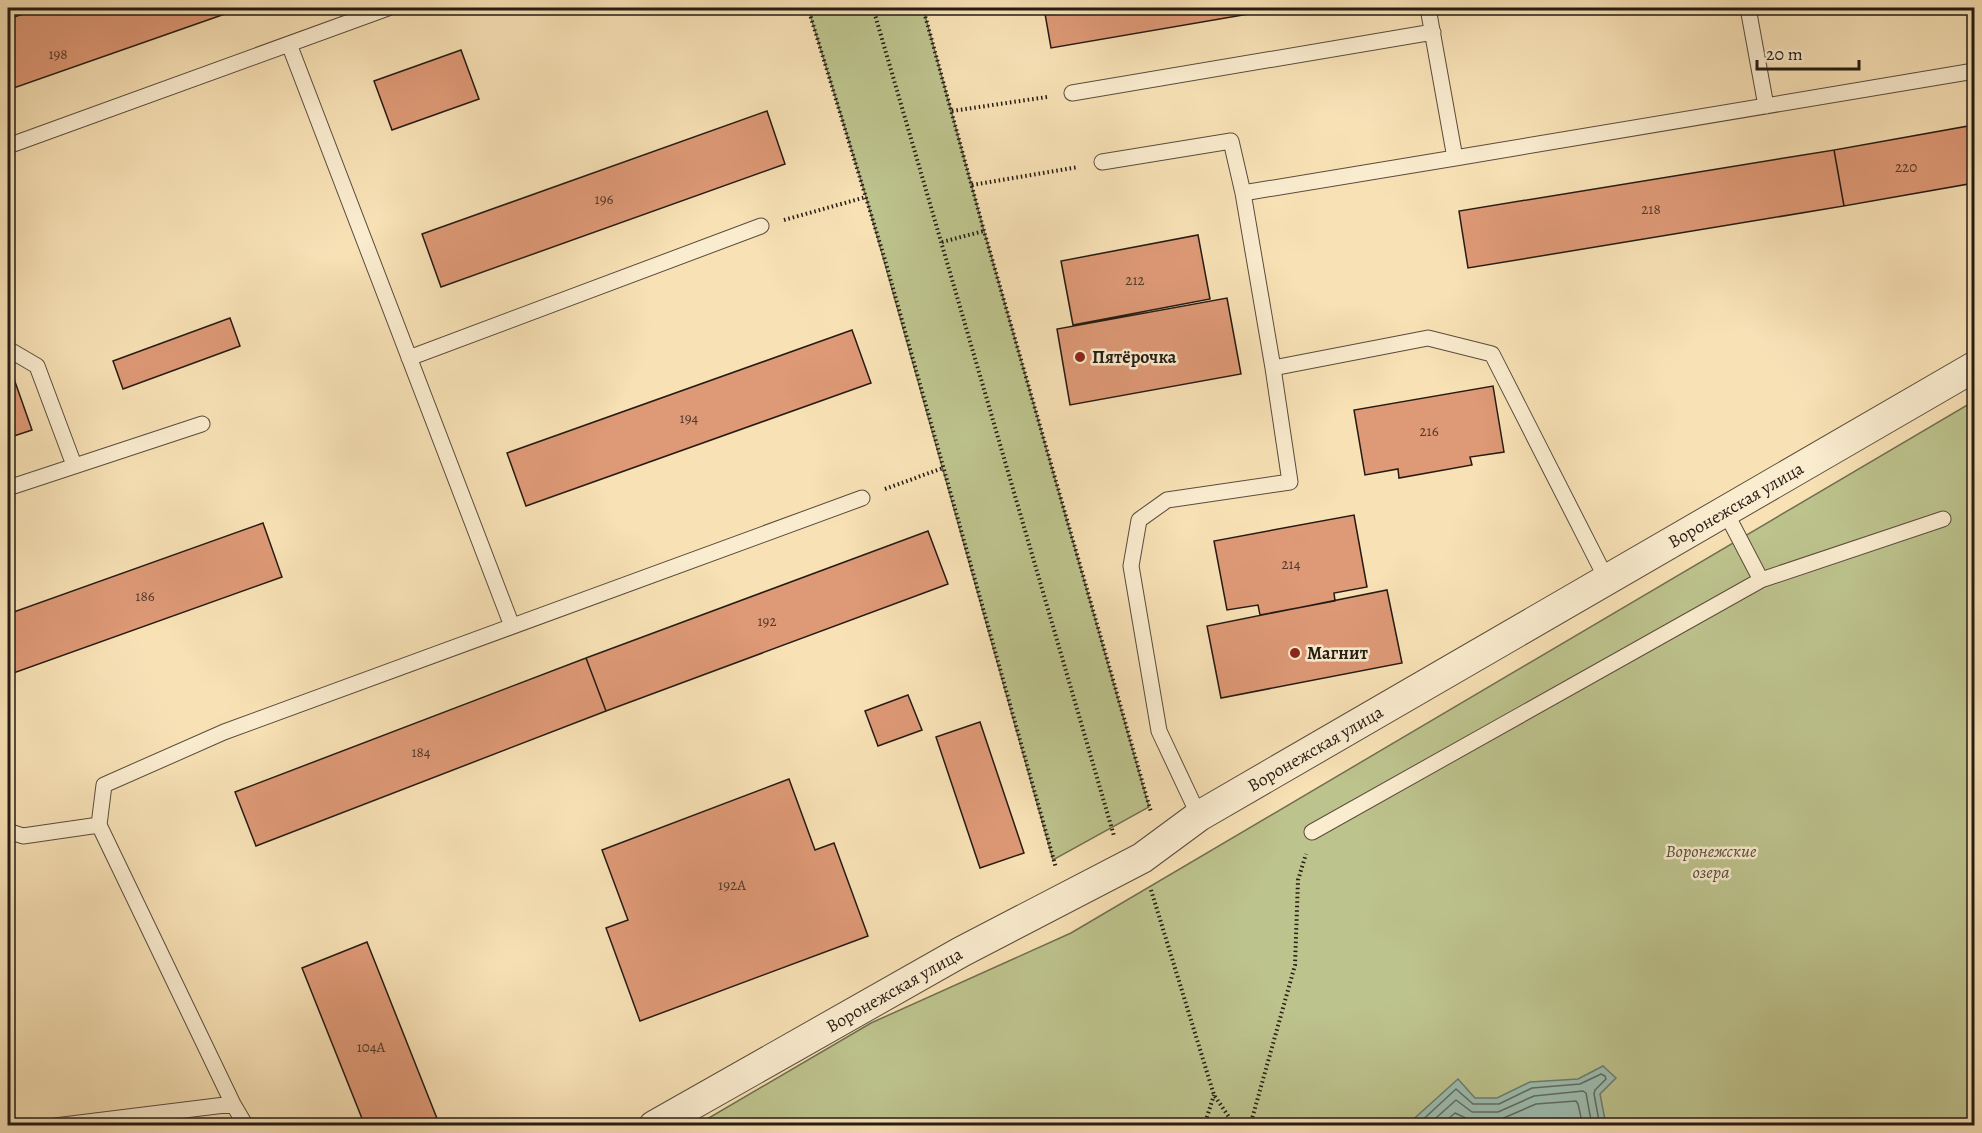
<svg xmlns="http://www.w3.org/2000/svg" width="1982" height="1133" viewBox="0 0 1982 1133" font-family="Alegreya,serif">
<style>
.green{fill:#bdc38d;stroke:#716f50;stroke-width:1.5}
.water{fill:#9dbdb0;stroke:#6d7c71;stroke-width:1.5}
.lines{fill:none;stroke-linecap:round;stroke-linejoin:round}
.shore{stroke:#616c62;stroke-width:1.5}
.building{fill:#de9976;stroke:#251b13;stroke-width:1.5}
.lane-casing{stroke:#5a4c3c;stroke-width:17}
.street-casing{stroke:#5a4c3c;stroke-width:32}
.path{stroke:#251b13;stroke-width:4;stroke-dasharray:1.5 3;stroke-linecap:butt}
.lane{stroke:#faeccf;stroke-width:15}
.street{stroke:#faeccf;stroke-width:30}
.poi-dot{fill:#8f2418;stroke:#faeccf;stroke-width:2}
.labels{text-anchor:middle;stroke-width:5;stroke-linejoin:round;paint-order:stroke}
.number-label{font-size:15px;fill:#533a2c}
.poi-label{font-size:18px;font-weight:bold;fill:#251b13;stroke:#faeccf;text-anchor:start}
.street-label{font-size:18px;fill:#251b13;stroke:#faeccf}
.park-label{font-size:18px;font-style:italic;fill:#534d38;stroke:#faeccf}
</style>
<rect width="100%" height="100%" fill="#f7e1b5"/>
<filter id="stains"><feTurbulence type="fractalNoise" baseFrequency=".00333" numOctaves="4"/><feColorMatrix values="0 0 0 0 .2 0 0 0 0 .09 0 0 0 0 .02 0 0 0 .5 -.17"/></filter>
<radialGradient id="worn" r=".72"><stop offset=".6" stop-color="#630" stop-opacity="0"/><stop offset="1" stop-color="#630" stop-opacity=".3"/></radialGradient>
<path class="green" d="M808 8H923L984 231 1149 807 1053 860 866 197Z
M1974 401V1125L695 1126 871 1023 1071 933Z"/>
<path class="water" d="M1603 1066 1616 1078 1600 1094 1606 1125H1407L1458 1079 1475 1098H1497L1530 1082 1578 1079Z"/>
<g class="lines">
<path class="shore" d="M1416 1126 1456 1089 1473 1104H1499L1532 1088 1580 1084 1601 1074 1605 1076 1606 1079 1595 1090 1594 1094 1600 1126
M1427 1126 1456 1100 1472 1112H1498L1534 1096 1583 1091 1586 1093 1592 1126
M1440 1126 1455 1113 1470 1120H1499L1536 1104 1576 1101 1578 1104 1583 1126"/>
</g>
<path class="building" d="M41 8H242L8 90V19Z
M1044 8H1284L1051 48Z
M461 50 479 99 392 130 374 81Z
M767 111 785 164 441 287 422 234Z
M1974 125V183L1844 206 1834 150Z
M1834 150 1844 206 1468 268 1459 211Z
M1198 235 1210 299 1073 325 1061 261Z
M1227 298 1241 374 1070 405 1057 329Z
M230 318 240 346 123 389 113 361Z
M852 330 871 383 526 506 507 453Z
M13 376 32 430 8 438V378Z
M1493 386 1504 452 1470 457 1472 465 1399 478 1398 469 1365 475 1354 410Z
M1354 515 1367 587 1334 593 1335 601 1260 615 1258 605 1227 610 1214 541Z
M263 523 282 577 8 675V614Z
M928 531 948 584 606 711 586 658Z
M1387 590 1402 663 1221 698 1207 626Z
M586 658 606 711 256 846 235 792Z
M908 695 922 730 878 746 865 711Z
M980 722 1024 853 980 868 936 737Z
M789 779 815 850 834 843 868 936 640 1021 606 928 628 920 602 850Z
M367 942 440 1126H365L302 968Z"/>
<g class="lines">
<defs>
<path id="lane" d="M1428 8 1455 158 1974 71
M1748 8 1766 106
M289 44 512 626
M1072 93 1433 32
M8 146 388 8
M1102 162 1231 141 1243 193
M8 349 37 366 74 465
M409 358 761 226
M1273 368 1428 338 1492 354 1607 580
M8 488 202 424
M1761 580 1943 519
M1199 816 1159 731 1131 566 1139 520 1167 500 1290 482 1273 368 1243 193 1455 158
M8 831 23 836 99 825
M1312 832 1761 580 1725 511
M55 1126 233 1104
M246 1126 233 1104 99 825 104 785 224 732 862 498"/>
<g id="street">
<path id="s1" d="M654 1126 961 952 1142 858 1199 816 1974 367"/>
</g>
</defs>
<use href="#lane" class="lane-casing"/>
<use href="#street" class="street-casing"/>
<path class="path" d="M808 8 885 260 1056 868
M873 8 1114 836
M923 8 984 231 1151 812
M952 111 1047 97
M972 185 1078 167
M784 220 866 197
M942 242 984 231
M885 489 943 468
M1151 890 1214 1095 1235 1126
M1204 1126 1214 1095
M1250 1126 1295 965 1298 880 1306 854"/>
<use href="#lane" class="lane"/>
<use href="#street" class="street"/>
</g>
<g class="poi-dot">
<circle cx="1080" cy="357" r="6"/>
<circle cx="1295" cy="653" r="6"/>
</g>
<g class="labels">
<g class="number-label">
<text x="58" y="59">198</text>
<text x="1906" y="172">220</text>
<text x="604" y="204">196</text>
<text x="1651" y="214">218</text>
<text x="1135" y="285">212</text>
<text x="689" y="423">194</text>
<text x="1429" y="436">216</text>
<text x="1291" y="569">214</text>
<text x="145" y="601">186</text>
<text x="767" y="626">192</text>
<text x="421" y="757">184</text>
<text x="732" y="890">192А</text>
<text x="371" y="1052">104А</text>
</g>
<g class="poi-label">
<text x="1092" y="363">Пятёрочка</text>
<text x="1307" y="659">Магнит</text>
</g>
<g class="street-label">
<text dy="6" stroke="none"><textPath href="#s1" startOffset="1248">Воронежская улица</textPath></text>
<text dy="6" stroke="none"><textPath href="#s1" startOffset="762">Воронежская улица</textPath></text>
<text dy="6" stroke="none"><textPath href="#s1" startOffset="276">Воронежская улица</textPath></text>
</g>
<g class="park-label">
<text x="1711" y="857">Воронежские<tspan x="1711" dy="21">озера</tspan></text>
</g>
</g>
<rect width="1982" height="1133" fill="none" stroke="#f7e1b5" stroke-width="30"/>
<rect x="9" y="9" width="1964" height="1115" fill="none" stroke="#251b13" stroke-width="3"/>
<rect x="15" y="15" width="1952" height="1103" fill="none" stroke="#251b13" stroke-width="1.5"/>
<path d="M1757 60v9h102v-9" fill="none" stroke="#251b13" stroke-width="3"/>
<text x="1766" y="60" font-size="18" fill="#251b13" stroke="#faeccf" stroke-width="4.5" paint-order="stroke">20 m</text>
<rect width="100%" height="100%" filter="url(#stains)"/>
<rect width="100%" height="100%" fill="url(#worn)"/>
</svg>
